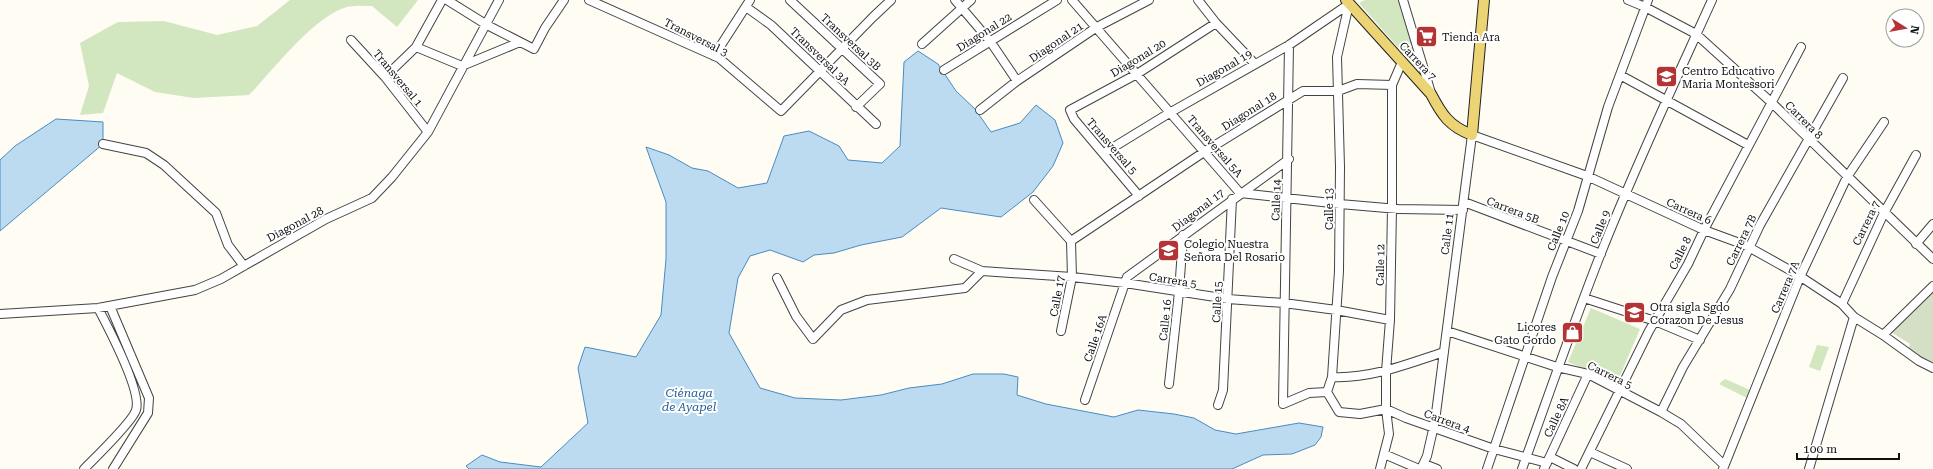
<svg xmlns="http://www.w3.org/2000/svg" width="1933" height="469" viewBox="0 0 1933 469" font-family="'Roboto Serif',serif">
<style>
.green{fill:#d2e6bf}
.cemetery{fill:#d5dfc5}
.water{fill:#bcdbf1;stroke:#498cc2}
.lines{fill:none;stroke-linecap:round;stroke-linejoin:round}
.minor-casing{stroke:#434343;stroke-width:10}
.major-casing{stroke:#212121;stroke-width:12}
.minor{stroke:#fff;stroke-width:8}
.major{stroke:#ecd475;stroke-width:10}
.labels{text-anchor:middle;stroke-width:4;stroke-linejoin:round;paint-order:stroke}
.street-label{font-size:11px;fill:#101010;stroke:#fff}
.poi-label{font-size:11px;fill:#101010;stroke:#fff;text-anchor:start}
.water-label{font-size:12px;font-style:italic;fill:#235f97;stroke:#fff}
</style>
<rect width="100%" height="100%" fill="#fefcf3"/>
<path class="green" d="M290 0H418L397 27 372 6C364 6 355 5 347 7 314 16 273 70 249 95L194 98 155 92 117 73 103 113 80 115 89 86 80 43 118 22 164 21 217 35 257 26Z
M1365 0H1398L1421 69 1418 70 1359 3Z
M1591 308 1640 329 1619 378 1612 381 1568 362Z
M1817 345 1829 347 1820 371 1809 367Z
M1725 379 1750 390 1747 398 1719 384Z"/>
<path class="cemetery" d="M1933 291V363L1907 352 1910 344 1891 332Z"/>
<path class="water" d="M918 51 938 64 956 91 975 109 991 132 1020 123 1036 105 1055 120 1063 143 1053 166 1033 192 1001 217 941 208 902 237 861 245 834 253 814 255 803 262 770 250 750 256 738 278 729 333 760 388 795 398 841 400 881 395 909 388 942 384 973 374H1004L1018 377 1017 395 1046 404 1114 417 1138 410 1174 414 1194 418 1215 430 1236 434 1299 423 1323 427 1321 437 1315 445 1292 454 1263 455 1232 469H469L466 466 482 455 500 462 541 467 588 423 578 368 585 347 636 357 661 315 666 259V202L646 147 669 155 692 168 708 171 738 188 767 183 784 136 809 131 839 146 848 160 882 163 900 146 904 62Z
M56 119 103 122V144L0 231V160L15 146Z"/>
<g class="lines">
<defs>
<path id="minor" d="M447 0 487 25 534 49 545 28 564 0
M589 0 719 58 781 111 873 17 891 0
M790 0 880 84 856 107
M955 0 990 41 1017 81
M1072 0 1240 193 1340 204 1398 209 1463 210
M1198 0 1216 23 1255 64
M1403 0 1431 93
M1628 0 1645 7 1696 34 1772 103 1933 259
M1349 4 1337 57 1340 167 1339 271 1332 377 1327 392 1339 412 1360 414 1386 409 1406 418 1494 449 1547 463
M746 7 771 25 876 124
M351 40 385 77 428 132
M922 44 971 0
M1289 45 1283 404 1309 393 1327 392
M416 47 462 66
M714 56 750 0
M462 66 520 42
M944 70 1057 0
M1620 75 1748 145
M385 77 416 47 442 0
M980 110 1017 81 1097 27 1149 0
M103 144 146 153 164 165 216 213 228 245 244 266
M1104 153 1171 112 1289 45 1349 4
M1139 196 1074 119 1070 110 1137 74 1216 23
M1034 200 1071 241
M1464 202 1601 254
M1071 241 1204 152 1303 91H1338L1357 84 1392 85
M1916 244 1933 224
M954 259 982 271 1072 277 1125 283 1228 299 1284 303 1336 310 1390 320
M777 278 796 316 813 339 841 310 867 300 965 288 982 271
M1584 298 1655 321 1700 340
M1842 304 1884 213 1916 155
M110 306 149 398 148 413 113 469
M0 314 98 308 195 290 221 279 326 219 372 198 392 177 428 132 499 0
M1061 331 1072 277 1071 241
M1447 331 1557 367 1588 374 1661 412 1681 424 1724 465
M1883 335 1933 286
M1332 377C1371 379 1407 364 1444 352
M1169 384 1179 292 1183 235
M1085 400 1127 277 1289 159
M1218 405 1223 390 1232 199
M1661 412 1683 367 1730 289 1760 225 1843 78
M1590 452 1627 469
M1384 454 1419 469
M1550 457 1574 469
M1424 464 1437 469
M84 469C94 459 133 421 136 410 142 392 108 327 98 308
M1380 469 1389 434 1386 409V371L1390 320 1392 208V85L1402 62
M1421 469 1427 456 1435 421 1472 135 1587 176 1704 230 1745 245 1795 273 1842 304 1854 317 1883 335 1919 361 1933 368
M1487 469 1552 277 1578 211 1608 107 1648 0
M1522 469C1548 397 1573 324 1601 253 1635 167 1674 84 1712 0
M1544 469 1588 374
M1581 469 1649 331 1688 264 1704 230 1801 47
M1723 469 1800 277 1847 177 1884 122
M1809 469 1854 317"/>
<path id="major" d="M1346 0 1431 94C1442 115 1449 126 1472 135L1484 0"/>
</defs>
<use href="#minor" class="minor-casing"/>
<use href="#major" class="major-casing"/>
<use href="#minor" class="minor"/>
<use href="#major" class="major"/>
</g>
<defs>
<symbol id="supermarket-square" viewBox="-11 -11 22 22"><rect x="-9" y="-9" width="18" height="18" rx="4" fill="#b43334" stroke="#fff"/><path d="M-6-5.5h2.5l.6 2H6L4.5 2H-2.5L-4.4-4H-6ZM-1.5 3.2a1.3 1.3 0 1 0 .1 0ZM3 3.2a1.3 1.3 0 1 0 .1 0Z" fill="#fff"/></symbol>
<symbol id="school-square" viewBox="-11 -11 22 22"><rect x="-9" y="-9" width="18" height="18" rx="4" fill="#b43334" stroke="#fff"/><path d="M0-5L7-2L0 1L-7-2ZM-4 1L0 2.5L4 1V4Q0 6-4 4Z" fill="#fff"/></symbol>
<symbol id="shop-square" viewBox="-11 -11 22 22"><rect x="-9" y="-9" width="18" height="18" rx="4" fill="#b43334" stroke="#fff"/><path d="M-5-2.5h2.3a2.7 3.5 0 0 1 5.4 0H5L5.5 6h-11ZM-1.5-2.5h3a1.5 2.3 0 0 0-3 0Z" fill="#fff"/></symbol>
</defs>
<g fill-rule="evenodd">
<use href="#supermarket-square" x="1414" y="24" width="25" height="25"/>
<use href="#school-square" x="1654" y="64" width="25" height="25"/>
<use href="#school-square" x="1156" y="238" width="25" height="25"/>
<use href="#school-square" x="1622" y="300" width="25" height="25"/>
<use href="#shop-square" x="1560" y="320" width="25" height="25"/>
</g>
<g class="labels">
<g class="street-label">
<text transform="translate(984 32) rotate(-32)" y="4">Diagonal 22</text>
<text transform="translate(696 37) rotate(27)" y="4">Transversal 3</text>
<text transform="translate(851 42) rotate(43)" y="4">Transversal 3B</text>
<text transform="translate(1056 42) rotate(-34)" y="4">Diagonal 21</text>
<text transform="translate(820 56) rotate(44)" y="4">Transversal 3A</text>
<text transform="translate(1138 58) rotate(-31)" y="4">Diagonal 20</text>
<text transform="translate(1418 61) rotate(47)" y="4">Carrera 7</text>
<text transform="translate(1224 68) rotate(-30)" y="4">Diagonal 19</text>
<text transform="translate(398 78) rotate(50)" y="4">Transversal 1</text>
<text transform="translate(1249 111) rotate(-32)" y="4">Diagonal 18</text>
<text transform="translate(1804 120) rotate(45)" y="4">Carrera 8</text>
<text transform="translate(1112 146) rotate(49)" y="4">Transversal 5</text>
<text transform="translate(1215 146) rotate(49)" y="4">Transversal 5A</text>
<text transform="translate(1276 200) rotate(-88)" y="4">Calle 14</text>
<text transform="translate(1329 209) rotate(-90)" y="4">Calle 13</text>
<text transform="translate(1198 210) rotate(-37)" y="4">Diagonal 17</text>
<text transform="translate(1513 210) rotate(21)" y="4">Carrera 5B</text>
<text transform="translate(1689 211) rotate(24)" y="4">Carrera 6</text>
<text transform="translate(1866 223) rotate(-64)" y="4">Carrera 7</text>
<text transform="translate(295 224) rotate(-28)" y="4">Diagonal 28</text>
<text transform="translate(1600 227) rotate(-68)" y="4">Calle 9</text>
<text transform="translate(1558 231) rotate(-68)" y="4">Calle 10</text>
<text transform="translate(1447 234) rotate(-83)" y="4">Calle 11</text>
<text transform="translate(1741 240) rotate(-64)" y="4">Carrera 7B</text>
<text transform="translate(1680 253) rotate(-63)" y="4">Calle 8</text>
<text transform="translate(1380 265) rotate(-89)" y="4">Calle 12</text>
<text transform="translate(1173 280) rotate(9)" y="4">Carrera 5</text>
<text transform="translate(1785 287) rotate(-67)" y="4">Carrera 7A</text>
<text transform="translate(1057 296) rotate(-80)" y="4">Calle 17</text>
<text transform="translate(1217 302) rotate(-87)" y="4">Calle 15</text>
<text transform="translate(1165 320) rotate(-84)" y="4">Calle 16</text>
<text transform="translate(1095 338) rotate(-71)" y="4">Calle 16A</text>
<text transform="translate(1610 375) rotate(26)" y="4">Carrera 5</text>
<text transform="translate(1556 417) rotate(-65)" y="4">Calle 8A</text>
<text transform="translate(1447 421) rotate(20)" y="4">Carrera 4</text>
</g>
<g class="poi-label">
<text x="1442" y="41">Tienda Ara</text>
<text x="1682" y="75">Centro Educativo<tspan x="1682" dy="13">Maria Montessori</tspan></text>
<text x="1184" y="248">Colegio Nuestra<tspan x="1184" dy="13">Señora Del Rosario</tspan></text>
<text x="1650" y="311">Otra sigla Sgdo<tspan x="1650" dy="13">Corazon De Jesus</tspan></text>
<text x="1556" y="331" text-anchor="end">Licores<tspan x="1556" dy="13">Gato Gordo</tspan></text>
</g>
<g class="water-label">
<text x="689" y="397">Ciénaga<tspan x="689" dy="14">de Ayapel</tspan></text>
</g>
</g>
<g transform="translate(1905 28) rotate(101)"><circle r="19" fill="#ffffff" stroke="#9f9f9f"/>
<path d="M0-3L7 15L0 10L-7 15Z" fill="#b43334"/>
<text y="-6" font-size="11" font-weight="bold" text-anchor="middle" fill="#101010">N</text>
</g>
<path d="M1797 453v6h102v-6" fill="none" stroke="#101010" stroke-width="2"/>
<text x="1803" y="453" font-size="12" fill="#101010" stroke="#ffffff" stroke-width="3" paint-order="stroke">100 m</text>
</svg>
